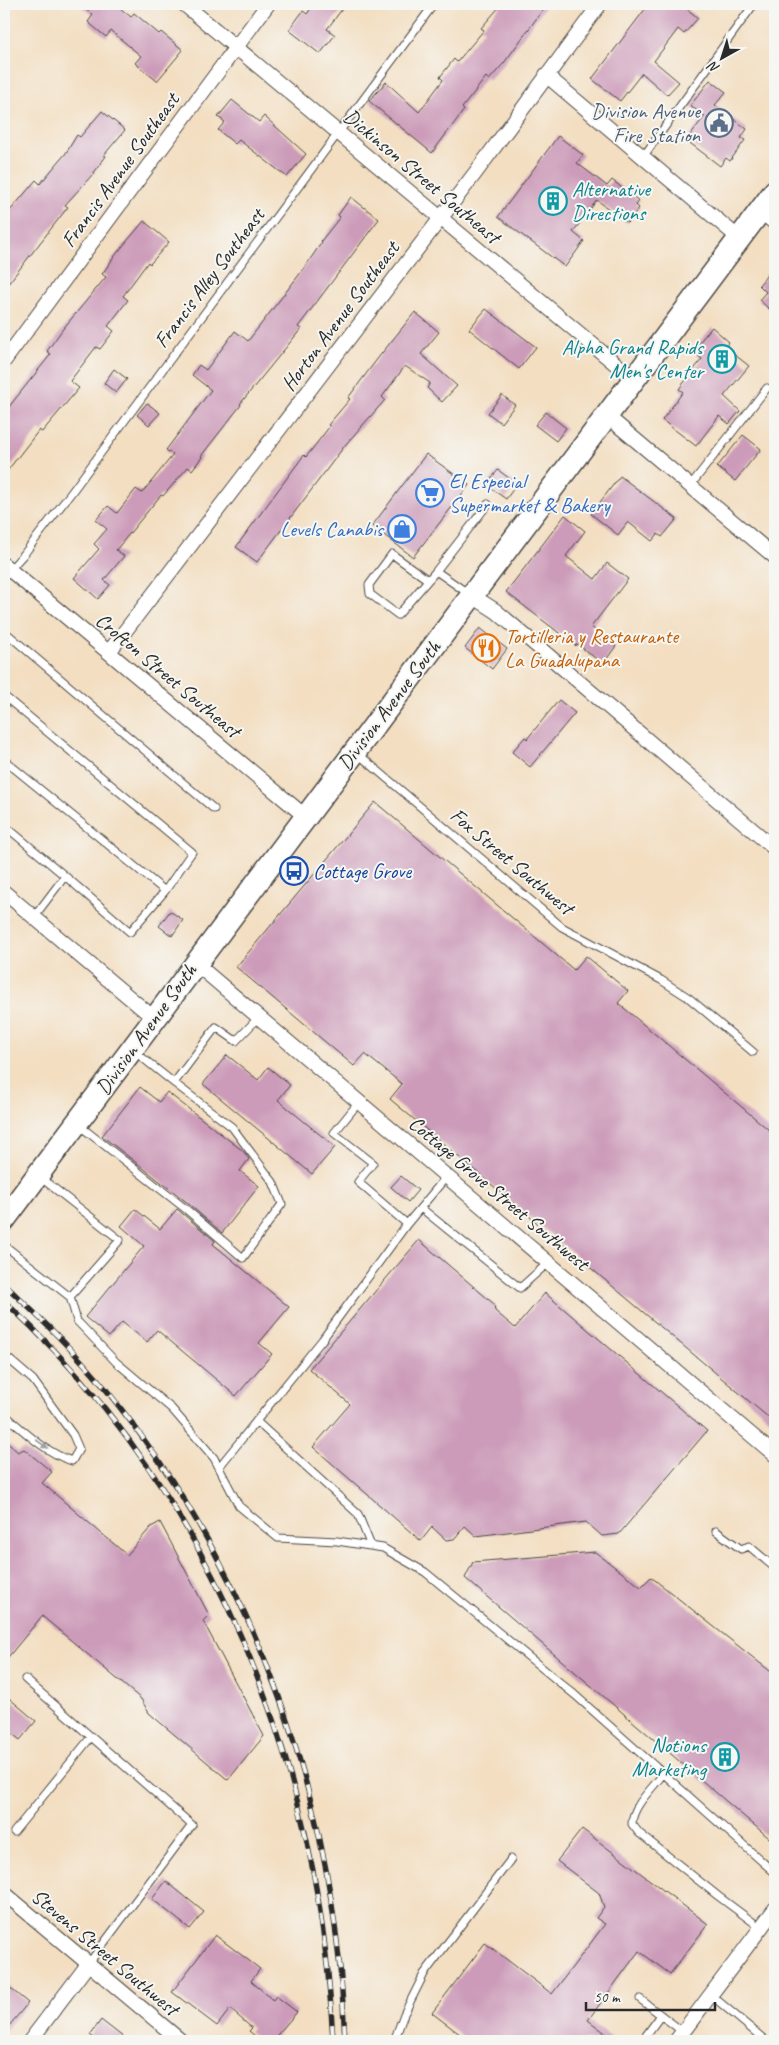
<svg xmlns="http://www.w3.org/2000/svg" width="779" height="2045" viewBox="0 0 779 2045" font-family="Caveat,sans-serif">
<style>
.building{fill:#cc9bb9}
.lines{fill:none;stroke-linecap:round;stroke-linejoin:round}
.lane-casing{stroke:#494642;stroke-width:9}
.street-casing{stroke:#494642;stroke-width:16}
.primary-casing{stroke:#494642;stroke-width:25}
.lane{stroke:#fff;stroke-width:7}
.street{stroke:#fff;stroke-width:14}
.primary{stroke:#fff;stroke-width:22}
.rail-casing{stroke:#2b2b2b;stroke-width:5.5}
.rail{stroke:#f6f6f2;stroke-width:4;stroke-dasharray:11;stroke-linecap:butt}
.oneway{fill:#a0a0a0}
.labels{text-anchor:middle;stroke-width:4;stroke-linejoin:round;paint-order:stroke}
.service-label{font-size:21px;fill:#4e5e75;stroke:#f6f6f2;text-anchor:end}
.street-label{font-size:21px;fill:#2b2b2b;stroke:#f6f6f2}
.culture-label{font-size:21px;fill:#0d838f;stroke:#f6f6f2;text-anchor:end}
.shop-label{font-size:21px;fill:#366cbe;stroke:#f6f6f2;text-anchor:start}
.food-label{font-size:21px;fill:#c56008;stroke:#f6f6f2;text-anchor:start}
.transit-label{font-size:21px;fill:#164399;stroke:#f6f6f2;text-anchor:start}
</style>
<rect width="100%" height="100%" fill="#f6f6f2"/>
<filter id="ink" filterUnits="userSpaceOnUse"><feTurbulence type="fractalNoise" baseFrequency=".02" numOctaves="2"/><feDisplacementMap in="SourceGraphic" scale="10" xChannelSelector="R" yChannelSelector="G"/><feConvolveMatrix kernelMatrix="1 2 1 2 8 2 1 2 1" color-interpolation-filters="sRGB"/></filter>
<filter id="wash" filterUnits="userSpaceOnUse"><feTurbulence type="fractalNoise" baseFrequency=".0096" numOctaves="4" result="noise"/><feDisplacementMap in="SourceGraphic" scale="20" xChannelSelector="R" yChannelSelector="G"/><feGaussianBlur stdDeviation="1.12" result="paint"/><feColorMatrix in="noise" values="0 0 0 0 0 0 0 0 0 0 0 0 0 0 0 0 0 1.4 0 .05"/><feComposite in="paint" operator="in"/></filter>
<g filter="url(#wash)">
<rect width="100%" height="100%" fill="#f3dec1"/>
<g id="blocks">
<path class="building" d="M78 4H115L131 17 134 13 159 34 161 32 183 50 157 81 135 63 141 56 111 31 106 37 88 22 93 15Z
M314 4H346L327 29 335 35 320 54 289 30 303 11 307 14Z
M502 4H547L504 63 489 80 486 77 462 108 464 110 432 153 369 101 386 82 419 112 443 80 440 77 454 59 457 62 484 30 481 28Z
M649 4H681L698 18 684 34 678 29 654 61 679 82 667 95 642 73 620 101 592 79Z
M710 80 726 92 715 105 747 129 741 138 745 140 730 161 726 158 720 166 686 140 705 116 690 106Z
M232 100 259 122 264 116 306 154 287 177 239 140 235 144 218 130 225 122 218 117Z
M102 111 125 130 104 155 106 156 93 174 65 205 68 207 4 289V218L36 180 40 184 66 153 77 135 80 137Z
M558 136 583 155 577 163 607 186 612 180 639 201 636 205 639 208 627 223 597 200 573 232 584 241 565 267 498 217Z
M351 197 379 219 298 327 301 329 240 404 241 405 201 456 202 457 192 470 188 467 163 496 161 495 116 550 124 556 104 580 110 585 98 599 74 578 99 549 94 544 107 529 96 520 108 506 117 513 136 489 142 493 173 455 166 450 211 390 192 375 199 365 206 370 235 331 248 341 302 271 322 242 321 241 340 217 338 215Z
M144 221 169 242 150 264 148 262 123 296 128 300 108 326 114 331 100 349 96 347 70 381 79 388 42 432 39 430 4 475V413L51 354 47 351 62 330 106 277 102 274 117 253Z
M775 265V314L759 300 766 292 759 285Z
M486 309 536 347 519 369 469 329Z
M415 312 439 332 421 354 457 386 442 402 427 388 430 383 405 366 382 397 385 400 346 444 257 562 236 547 304 455 306 457 330 426 328 425 350 399 348 398 378 358Z
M712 327 729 342 725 347 749 366 724 396 740 411 729 424 719 416 696 446 662 420 683 392 679 389 702 359 692 351Z
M114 369 127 379 116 393 104 383Z
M502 395 515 405 501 423 488 413Z
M147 403 160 413 149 425 137 415Z
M546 412 566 428 556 441 535 425Z
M743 435 761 449 735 481 717 467Z
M426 454 469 485 413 557 372 526Z
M498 470 517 484 506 499 486 485Z
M620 476 677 519 662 537 658 534 652 541 628 522 618 535 591 514Z
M565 515 585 531 566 556 595 579 607 563 628 579 591 627 616 646 603 664 577 644 576 646 506 592Z
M480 628 507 649 492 669 465 648Z
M559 700 575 713 530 767 512 752 525 737 527 739Z
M375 802 574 970 586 956 628 991 618 1003 775 1135V1423L390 1099 402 1084 365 1054 354 1066 236 967Z
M170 911 183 920 172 936 159 926Z
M227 1055 258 1080 268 1067 290 1085 278 1100 335 1147 312 1174 203 1084Z
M140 1087 159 1102 167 1092 243 1151 249 1159 240 1171 259 1186 222 1233 184 1200 102 1136Z
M401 1176 418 1190 408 1202 391 1187Z
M135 1209 160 1229 177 1209 215 1241 213 1244 289 1307 259 1343 272 1354 236 1396 157 1330 147 1342 122 1322 109 1337 85 1317 144 1246 121 1226Z
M419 1240 494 1304 495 1311 515 1328 545 1293 707 1431 619 1534 602 1536 586 1522 476 1536 465 1526 454 1539 446 1540 432 1527 421 1541 313 1447 350 1404 309 1369Z
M4 1440 18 1452 24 1449 52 1472 42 1483 127 1555 151 1527 160 1522 209 1615 203 1621 264 1736 228 1780 149 1713 141 1699 42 1616 4 1662Z
M595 1552 641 1587 651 1577 775 1675V1843L465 1578 473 1562Z
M4 1694 36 1721 20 1740 4 1727Z
M582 1829 708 1924 670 1974 639 1951 588 2020 616 2041H469L432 2013 485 1943 552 1994 605 1924 596 1918 604 1907 599 1893 557 1861Z
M166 1881 204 1912 190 1929 152 1899Z
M215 1935 260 1969 251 1981 273 2000 276 1996 297 2012 272 2041H261L249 2031 252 2028 230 2009 217 2026 172 1992Z
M4 1983 28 2003 4 2032Z
M101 2020 128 2041H98L90 2035Z"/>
</g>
</g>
<g filter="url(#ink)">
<use href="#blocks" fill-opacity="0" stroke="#494642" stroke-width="1"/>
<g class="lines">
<defs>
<path id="lane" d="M643 157 754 4
M690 486 767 388
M4 576 24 554 71 493 434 4
M428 580 392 554 369 585 370 594 398 615 436 571
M469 594 436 571 488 504
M4 631 214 809
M4 696 192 852 165 891 130 932 65 876 34 917
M357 753 562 927 661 980 689 998 753 1052
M4 760 165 891
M4 825 65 876
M134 1051 174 1083 216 1027 236 1041 259 1017
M359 1102 334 1133 373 1163 358 1182 407 1224 447 1176
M80 1126 187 1210 243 1258 282 1204 273 1182 232 1127 174 1083
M421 1208 520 1288 549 1262
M4 1245 70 1297 120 1240 40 1177
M70 1297 77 1321 116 1362 172 1409 214 1458 239 1506 278 1538 337 1541 383 1548 425 1572 575 1695 775 1873
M4 1355 33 1380 73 1435 79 1449 72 1461C46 1453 24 1431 4 1414
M256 1421 358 1514 371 1546
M219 1467 322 1340 407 1224
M716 1531 741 1549 749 1546 775 1568
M25 1679 192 1825 89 1963
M663 1774C653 1788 632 1806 632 1824L639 1833 718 1896 761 1928
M14 1832 91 1737
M711 1995 766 2041
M640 1999 683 2032
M394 2041 404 2014 424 1974 511 1859
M642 2041 661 2015"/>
<path id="street" d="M184 4 635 380
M546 75 740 239
M760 211 775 223
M4 361 268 4
M607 416 775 557
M4 565 306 817
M471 595 496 611 775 849
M109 652 476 172 600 4
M4 892 155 1019
M195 963 775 1455
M4 1893 181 2041
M30 2041 89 1963
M676 2041 775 1909"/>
<path id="primary" d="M4 1220 775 191"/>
</defs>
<use href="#lane" class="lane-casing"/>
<use href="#street" class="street-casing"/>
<use href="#primary" class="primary-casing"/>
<use href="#lane" class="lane"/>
<use href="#street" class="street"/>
<use href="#primary" class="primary"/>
<defs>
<path id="rail" d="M4 1284C40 1318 77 1353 108 1392 257 1577 336 1804 345 2041
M4 1301C212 1490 320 1764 333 2041"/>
</defs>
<use href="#rail" class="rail-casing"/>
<use href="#rail" class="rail"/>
</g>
<defs><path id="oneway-solid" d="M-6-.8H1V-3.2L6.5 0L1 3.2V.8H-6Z" transform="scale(1.25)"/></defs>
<use class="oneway" href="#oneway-solid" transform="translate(42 1444) rotate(35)"/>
</g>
<defs>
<symbol id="civic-ring" viewBox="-11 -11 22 22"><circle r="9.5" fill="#f6f6f2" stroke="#5c6f8a" stroke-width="1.5"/><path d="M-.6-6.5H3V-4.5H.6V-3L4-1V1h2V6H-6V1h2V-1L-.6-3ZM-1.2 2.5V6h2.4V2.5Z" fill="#5c6f8a"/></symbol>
<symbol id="building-ring" viewBox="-11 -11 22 22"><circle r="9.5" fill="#f6f6f2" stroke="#0f9aa8" stroke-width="1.5"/><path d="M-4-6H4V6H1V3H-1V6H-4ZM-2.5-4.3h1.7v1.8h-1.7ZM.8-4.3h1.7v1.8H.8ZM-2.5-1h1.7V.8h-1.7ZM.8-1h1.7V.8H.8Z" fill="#0f9aa8"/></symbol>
<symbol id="supermarket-ring" viewBox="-11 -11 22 22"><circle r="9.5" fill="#f6f6f2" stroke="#3f7fe0" stroke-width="1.5"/><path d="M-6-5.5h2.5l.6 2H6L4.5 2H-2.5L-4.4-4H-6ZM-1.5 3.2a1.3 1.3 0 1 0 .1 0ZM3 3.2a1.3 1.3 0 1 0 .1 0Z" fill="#3f7fe0"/></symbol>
<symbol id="shop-ring" viewBox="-11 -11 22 22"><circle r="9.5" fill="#f6f6f2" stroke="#3f7fe0" stroke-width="1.5"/><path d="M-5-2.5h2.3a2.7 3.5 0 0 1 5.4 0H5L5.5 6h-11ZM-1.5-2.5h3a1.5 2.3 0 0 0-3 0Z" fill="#3f7fe0"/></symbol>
<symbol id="restaurant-ring" viewBox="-11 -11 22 22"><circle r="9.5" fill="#f6f6f2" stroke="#e8710a" stroke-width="1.5"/><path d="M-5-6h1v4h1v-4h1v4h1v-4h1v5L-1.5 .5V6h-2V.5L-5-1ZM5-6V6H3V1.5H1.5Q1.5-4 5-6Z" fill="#e8710a"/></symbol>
<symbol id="bus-ring" viewBox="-11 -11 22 22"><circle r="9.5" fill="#f6f6f2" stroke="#1a4fb4" stroke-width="1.5"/><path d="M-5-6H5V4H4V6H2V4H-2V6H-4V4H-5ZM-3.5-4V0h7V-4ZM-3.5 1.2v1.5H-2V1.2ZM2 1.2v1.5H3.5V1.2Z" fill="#1a4fb4"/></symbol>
</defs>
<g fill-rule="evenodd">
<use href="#civic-ring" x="703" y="107" width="32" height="32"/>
<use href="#building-ring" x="537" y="185" width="32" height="32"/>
<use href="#building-ring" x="706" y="343" width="32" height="32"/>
<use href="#supermarket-ring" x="414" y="477" width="32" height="32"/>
<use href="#shop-ring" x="386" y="513" width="32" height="32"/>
<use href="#restaurant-ring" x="470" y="632" width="32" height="32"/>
<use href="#bus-ring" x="278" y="855" width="32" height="32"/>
<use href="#building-ring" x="709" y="1741" width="32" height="32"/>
</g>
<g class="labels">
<g class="service-label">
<text x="700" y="118">Division Avenue<tspan x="700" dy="24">Fire Station</tspan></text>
</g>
<g class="street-label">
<text transform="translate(120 170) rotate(-54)" y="7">Francis Avenue Southeast</text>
<text transform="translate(422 176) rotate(40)" y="7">Dickinson Street Southeast</text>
<text transform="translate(209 278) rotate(-53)" y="7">Francis Alley Southeast</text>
<text transform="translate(340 316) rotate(-53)" y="7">Horton Avenue Southeast</text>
<text transform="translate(168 675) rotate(40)" y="7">Crofton Street Southeast</text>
<text transform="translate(389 705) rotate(-53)" y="7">Division Avenue South</text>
<text transform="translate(512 861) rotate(40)" y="7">Fox Street Southwest</text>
<text transform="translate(146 1029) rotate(-54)" y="7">Division Avenue South</text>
<text transform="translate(499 1193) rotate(40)" y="7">Cottage Grove Street Southwest</text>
<text transform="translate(105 1952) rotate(40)" y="7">Stevens Street Southwest</text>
</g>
<g class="culture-label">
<text x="572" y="196" text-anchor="start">Alternative<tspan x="572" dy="24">Directions</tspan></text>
<text x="703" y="354">Alpha Grand Rapids<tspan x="703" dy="24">Men's Center</tspan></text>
<text x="706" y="1752">Notions<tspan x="706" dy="24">Marketing</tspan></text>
</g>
<g class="shop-label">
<text x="449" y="488">El Especial<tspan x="449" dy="24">Supermarket &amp; Bakery</tspan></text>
<text x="383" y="536" text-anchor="end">Levels Canabis</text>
</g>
<g class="food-label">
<text x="505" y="643">Tortilleria y Restaurante<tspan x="505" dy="24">La Guadalupana</tspan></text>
</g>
<g class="transit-label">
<text x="313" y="878">Cottage Grove</text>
</g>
</g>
<rect width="779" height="2045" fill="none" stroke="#f6f6f2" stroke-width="20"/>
<g transform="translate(722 58) rotate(219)" stroke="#f6f6f2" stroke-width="4" paint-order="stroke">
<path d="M0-4L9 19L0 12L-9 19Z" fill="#2b2b2b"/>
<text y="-8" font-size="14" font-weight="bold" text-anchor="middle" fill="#2b2b2b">N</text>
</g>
<path d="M586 2002v8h129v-8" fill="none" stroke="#2b2b2b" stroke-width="2.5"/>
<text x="594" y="2002" font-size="15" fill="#2b2b2b" stroke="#f6f6f2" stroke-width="4" paint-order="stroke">50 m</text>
</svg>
